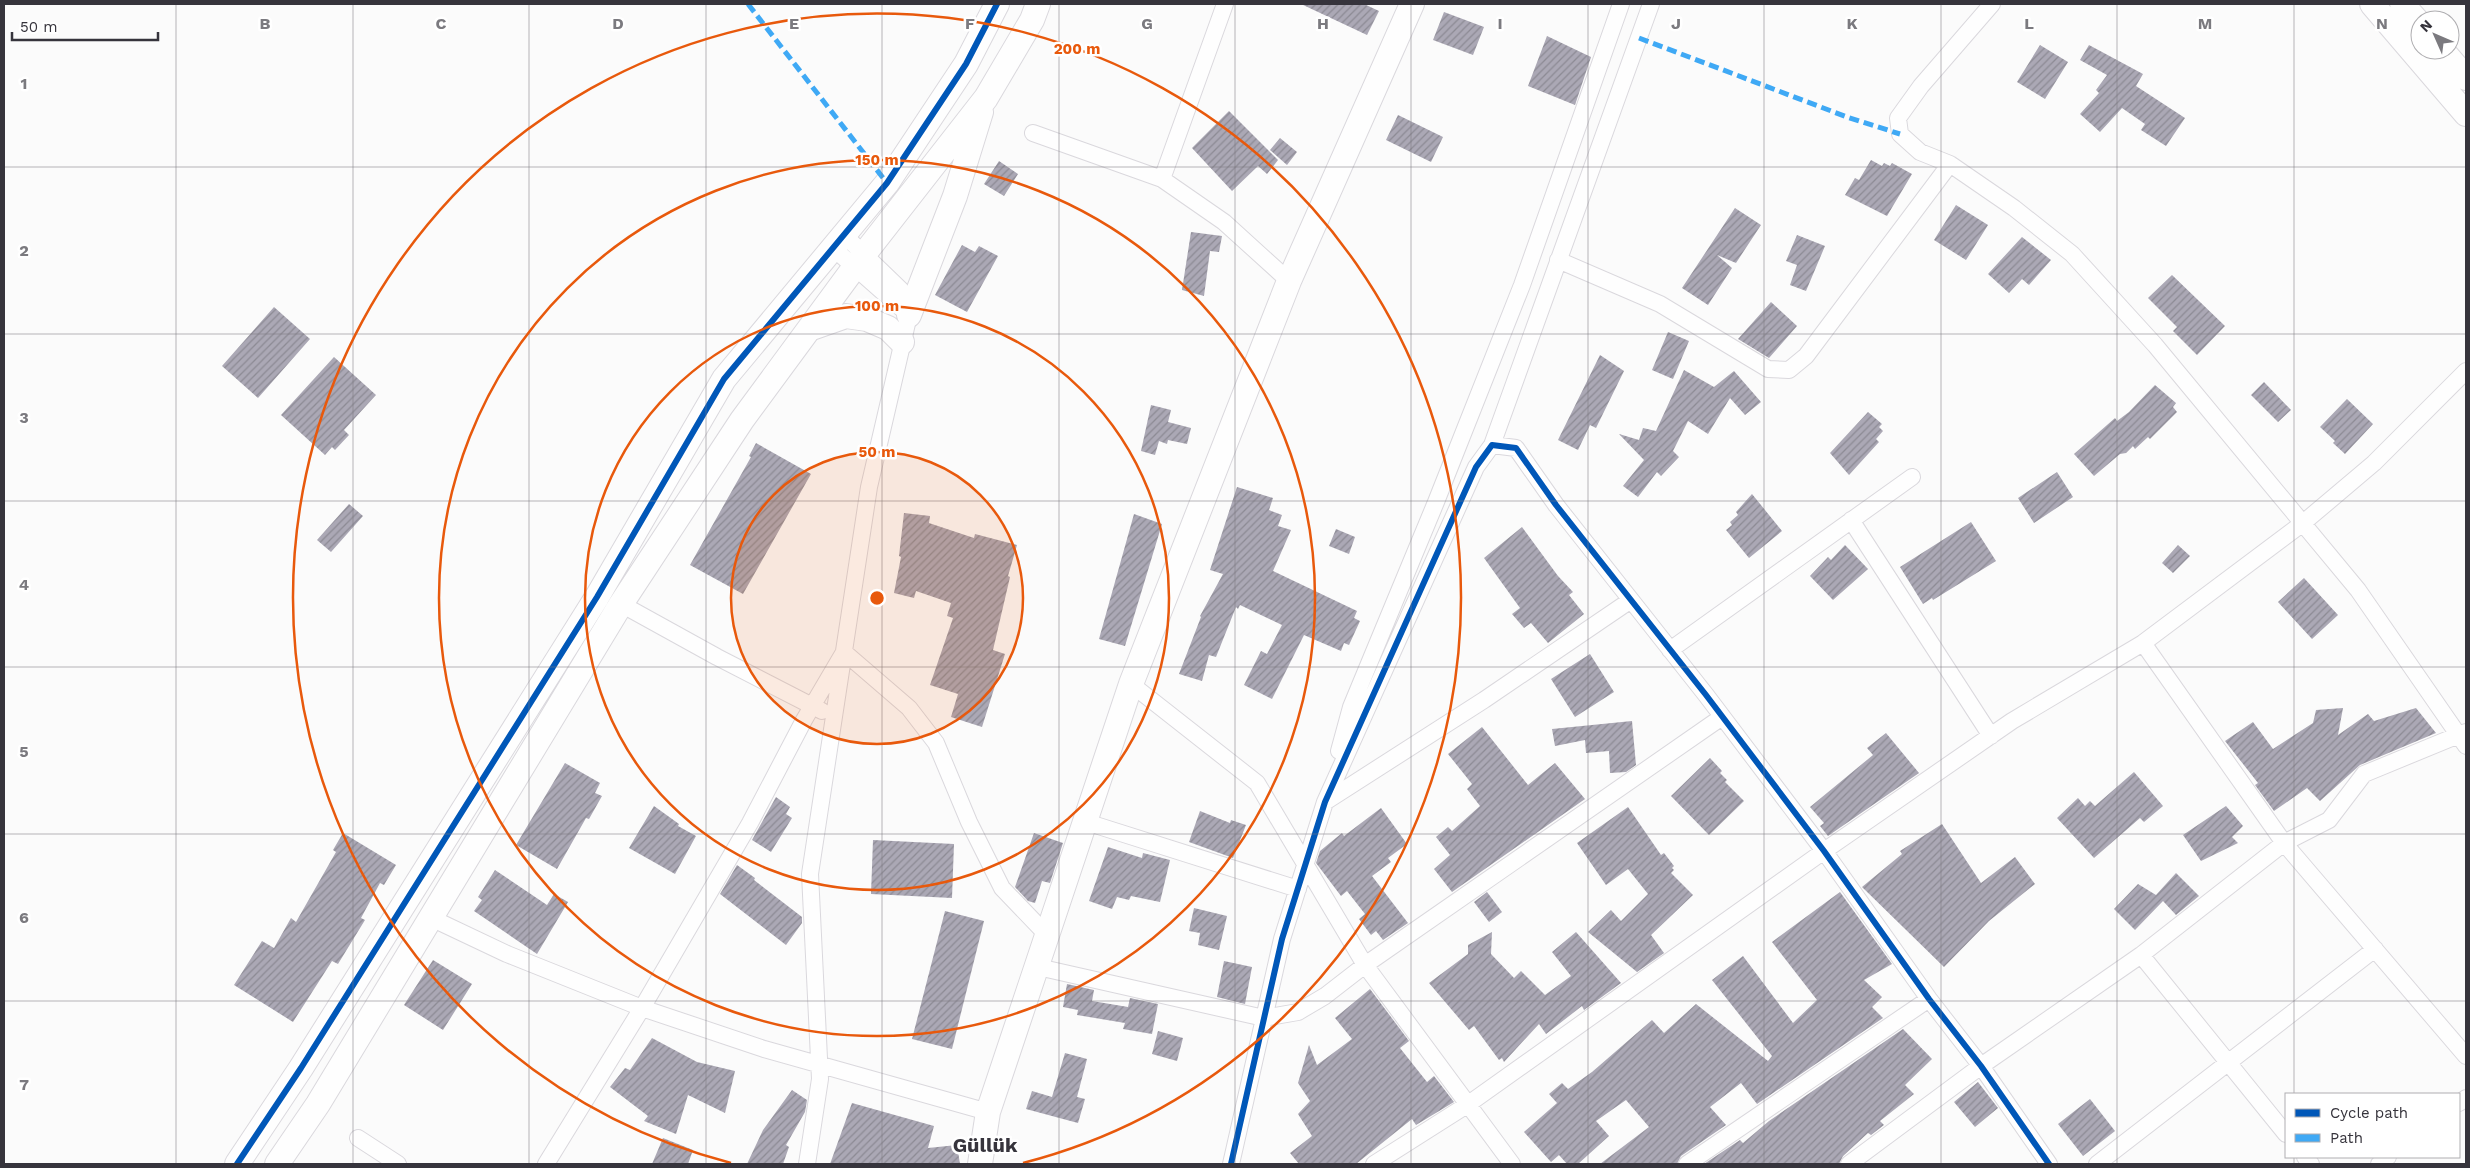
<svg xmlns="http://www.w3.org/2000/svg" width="2470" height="1168" viewBox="0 0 2470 1168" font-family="'Work Sans',sans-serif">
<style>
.building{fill:url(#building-hatch)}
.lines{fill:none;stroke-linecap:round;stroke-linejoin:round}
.street-casing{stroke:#dad8dd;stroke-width:18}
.secondary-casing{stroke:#dad8dd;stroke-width:26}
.street{stroke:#fefefe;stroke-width:16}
.secondary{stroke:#fefefe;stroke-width:24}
.quiet{stroke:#3fa9f5;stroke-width:5;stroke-dasharray:10 5;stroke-linecap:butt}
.cycleway-casing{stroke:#fff;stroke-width:9}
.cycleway{stroke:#0057b8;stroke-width:6}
.grid{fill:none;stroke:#7b7a7f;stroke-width:1;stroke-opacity:0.55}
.ring{fill:none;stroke:#e8590c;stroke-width:2.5}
.labels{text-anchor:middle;stroke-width:5;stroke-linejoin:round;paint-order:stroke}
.district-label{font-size:20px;font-weight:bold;fill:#36343c;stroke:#fff}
.grid-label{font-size:16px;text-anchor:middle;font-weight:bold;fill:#7b7a7f;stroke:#fff;stroke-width:5;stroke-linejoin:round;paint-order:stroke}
.centre{fill:#e8590c;stroke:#fff;stroke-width:2.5}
.ring-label{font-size:15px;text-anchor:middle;font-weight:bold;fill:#e8590c;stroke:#fff;stroke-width:5;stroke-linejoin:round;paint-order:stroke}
</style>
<defs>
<pattern id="building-hatch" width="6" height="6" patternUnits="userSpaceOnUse" patternTransform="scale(1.25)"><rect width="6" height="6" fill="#aba8b5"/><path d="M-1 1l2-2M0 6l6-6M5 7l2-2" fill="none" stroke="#8c8a94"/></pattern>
</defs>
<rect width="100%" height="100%" fill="#fbfbfb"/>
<path class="building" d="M1301 4H1364L1379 11 1367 35Z
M1444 12 1484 27 1473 55 1433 40Z
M1547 36 1591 57 1575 105 1528 86Z
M2040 45 2068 62 2045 99 2017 82Z
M2089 45 2143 74 2136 86 2185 118 2166 146 2141 130 2145 124 2122 108 2100 132 2080 114 2099 93 2096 90 2107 75 2080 60Z
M1229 111 1278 160 1267 174 1258 166 1232 191 1192 148Z
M1398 115 1443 137 1431 162 1386 140Z
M1280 138 1297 152 1287 165 1270 150Z
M1871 160 1882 166 1884 163 1890 166 1892 163 1912 174 1887 216 1845 195 1855 178 1859 180Z
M999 161 1018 174 1004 196 984 184Z
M1956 205 1988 225 1966 260 1934 240Z
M1735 208 1761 225 1736 263 1717 255 1732 268 1708 305 1682 288Z
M1191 232 1222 236 1219 252 1210 251 1204 296 1182 290Z
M1797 235 1825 246 1806 291 1790 285 1797 265 1786 261Z
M2022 237 2051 260 2029 285 2022 279 2009 293 1988 274Z
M962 245 975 252 979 246 998 256 967 312 935 295Z
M2172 275 2225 326 2197 355 2173 331 2177 327 2148 298Z
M1771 302 1797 326 1769 358 1738 339Z
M274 307 310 339 258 398 222 366Z
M1668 332 1689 341 1673 379 1652 370Z
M1600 355 1624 371 1596 428 1590 425 1578 450 1558 440Z
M334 357 376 395 344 430 349 435 335 450 332 447 325 455 281 415Z
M1684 370 1714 387 1734 371 1761 402 1745 415 1730 398 1708 434 1688 421 1673 451 1679 457 1661 476 1657 472 1638 497 1623 486 1644 460 1619 434 1639 440 1643 428 1656 431Z
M2264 382 2291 410 2278 422 2251 395Z
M2155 385 2176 403 2173 407 2177 412 2150 439 2148 437 2135 449 2133 446 2126 453 2120 454 2094 476 2074 454 2115 418 2117 421 2129 412Z
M2347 399 2373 424 2345 454 2333 443 2335 441 2320 427Z
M1151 405 1171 410 1168 422 1191 428 1187 444 1168 440 1167 444 1159 441 1155 455 1141 451Z
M1868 412 1882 424 1879 427 1883 431 1876 439 1879 442 1849 475 1830 453Z
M756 443 811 474 743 594 690 565 751 457 749 456Z
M2057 472 2073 497 2034 523 2018 498Z
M1237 487 1273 498 1269 510 1282 515 1278 526 1291 530 1273 571 1357 611 1354 618 1360 621 1349 645 1344 643 1341 651 1304 635 1272 699 1244 685 1261 651 1267 654 1282 625 1240 605 1238 609 1236 607 1216 657 1209 655 1202 681 1179 674 1201 617 1200 616 1223 574 1210 570Z
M1752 494 1782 531 1749 558 1726 530 1732 525 1730 522 1738 515 1736 512Z
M349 504 363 516 331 552 317 540Z
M904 513 930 516 929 523 974 538 975 534 1017 545 1008 576 1010 577 993 650 1005 654 982 727 951 717 958 694 930 685 953 618 947 616 951 603 916 591 914 598 894 593 901 557 899 556Z
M1134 514 1162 524 1125 646 1099 639Z
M1971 522 1996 561 1933 600 1932 598 1923 604 1900 567Z
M1522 527 1558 576 1573 592 1569 595 1584 614 1548 643 1531 623 1524 628 1512 614 1520 608 1484 558Z
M1336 529 1355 537 1349 554 1329 546Z
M1845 545 1868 569 1833 600 1810 576 1828 557 1831 560Z
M2178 545 2190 556 2173 573 2162 563Z
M2304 578 2338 615 2312 639 2278 602Z
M1590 654 1614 692 1575 717 1551 679Z
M2343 708 2338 735 2368 714 2374 721 2416 708 2436 733 2360 765 2320 801 2307 788 2274 811 2255 785 2258 783 2225 741 2253 722 2273 749 2313 723 2316 710Z
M1632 721 1636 765 1626 772 1610 773 1609 751 1586 753 1585 740 1555 746 1552 729Z
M1482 727 1528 785 1555 763 1585 799 1452 892 1434 869 1450 855 1436 837 1448 827 1452 831 1480 806 1467 789 1472 784 1448 754Z
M1886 733 1919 773 1828 836 1820 826 1824 823 1810 807 1873 755 1867 748Z
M1710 758 1722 771 1720 773 1727 780 1725 782 1744 801 1709 835 1671 796Z
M565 763 600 783 595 793 602 796 589 819 586 818 557 869 516 845Z
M2134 772 2163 806 2144 822 2140 818 2094 858 2057 818 2078 798 2085 806 2090 801 2095 806Z
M776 797 790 807 786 814 792 818 771 852 752 840Z
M654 806 679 824 678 826 696 836 675 874 629 848Z
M2226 806 2243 826 2232 837 2238 843 2201 861 2183 835Z
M1628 807 1661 855 1664 853 1674 866 1672 868 1674 870 1671 873 1693 895 1651 935 1664 953 1637 972 1588 932 1611 910 1621 921 1648 894 1628 869 1606 885 1577 843Z
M1381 808 1407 844 1388 858 1391 862 1372 876 1408 923 1383 940 1376 931 1371 935 1359 919 1365 914 1347 891 1341 896 1316 863 1320 851 1342 833 1344 836Z
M1200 811 1230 823 1231 820 1246 825 1233 858 1189 842Z
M1942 824 1981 883 2015 857 2035 884 1989 921 1944 967 1862 887 1902 854 1900 851Z
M343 833 396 865 384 885 380 883 361 918 365 920 338 964 332 961 293 1022 234 985 262 941 274 948 291 918 296 922 336 852 333 850Z
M1034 833 1063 843 1050 883 1042 881 1035 903 1028 901 1015 887Z
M873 840 954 844 952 898 871 894Z
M1108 847 1142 858 1143 853 1170 860 1160 902 1131 896 1129 900 1117 897 1112 909 1089 901Z
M737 865 755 878 754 880 802 917V923L786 945 720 894Z
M495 870 547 905 554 894 568 902 537 954 474 911 482 900 478 897Z
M2176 873 2199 896 2176 915 2163 901 2135 930 2114 909 2138 884 2156 895Z
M1487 892 1502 912 1489 922 1474 902Z
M1840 892 1892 964 1864 980 1882 997 1872 1007 1883 1018 1757 1104 1741 1083 1710 1107 1726 1125 1681 1156 1677 1164H1600L1649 1127 1626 1100 1596 1121 1609 1136 1578 1164H1567L1559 1155 1551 1162 1524 1132 1557 1103 1549 1094 1562 1083 1568 1089 1592 1072 1652 1020 1664 1033 1696 1004 1768 1061 1772 1056 1712 980 1743 956 1793 1023 1817 1000 1772 942Z
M1194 908 1227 916 1219 950 1198 945 1200 933 1189 931Z
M945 911 984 921 952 1049 912 1039Z
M1492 932 1491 954 1514 978 1521 971 1545 995 1571 976 1552 952 1576 932 1621 983 1584 1010 1582 1006 1546 1034 1539 1024 1504 1062 1502 1058 1499 1060 1474 1026 1469 1030 1429 983 1468 954V945Z
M433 960 472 984 443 1030 404 1005Z
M1224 961 1252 967 1245 1004 1217 997Z
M1067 984 1094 990 1092 1001 1128 1007 1130 998 1158 1004 1152 1034 1123 1029 1125 1023 1077 1015 1078 1010 1063 1007Z
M1370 989 1409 1041 1400 1048 1427 1082 1434 1076 1454 1102 1416 1125 1412 1119 1356 1164H1299L1290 1153 1312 1136 1298 1114 1310 1101 1298 1083 1309 1045 1317 1065 1352 1039 1335 1018Z
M1903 1029 1932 1059 1905 1085 1914 1094 1880 1121 1884 1125 1871 1135 1868 1133 1843 1156 1839 1164H1704L1740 1140 1743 1143 1769 1121Z
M1158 1031 1183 1038 1177 1061 1152 1054Z
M652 1038 697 1062 735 1071 725 1113 688 1095 676 1134 644 1121 648 1116 610 1087 625 1068 630 1070Z
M1065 1053 1087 1059 1077 1097 1085 1099 1078 1123 1026 1109 1032 1091 1052 1097Z
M1978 1082 1998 1108 1975 1127 1954 1102Z
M792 1090 807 1100 805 1112 786 1145 789 1147 783 1164H747L763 1130Z
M2090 1099 2115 1131 2083 1156 2058 1124Z
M852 1103 934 1126 928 1148 957 1145 960 1164H830Z
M663 1138 693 1150 688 1164H652Z"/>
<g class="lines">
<defs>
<path id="street" d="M1992 4 1921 86 1898 118 1900 134 1920 152 1950 164 2014 208 2072 254 2155 345 2358 590 2466 746
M1033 133 1162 179 1224 222 1289 281
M1162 179 1225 4
M833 248 909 315
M1558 260 1660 304 1768 369 1789 370 1806 356 1950 164
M1492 445 1651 4
M1851 520 1991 736
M621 604 717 657 822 711
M2143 643 2284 843 2466 1056
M1670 650 1912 477
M1131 684 1257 783 1365 965 1512 1164
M1339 751 1351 707 1436 502 1522 285 1621 4
M1325 802 1484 700 1631 600
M1086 822 1298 889
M431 918 507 954 642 1008 764 1049 988 1112
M2141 955 2286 1134
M1038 967 1264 1018 1298 1012 1325 996 1365 965 1722 717
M2459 1103 2466 1098
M358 1138 398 1164
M2305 1157 2311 1164
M546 1164 642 1008 750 823 804 720 844 652 909 708 936 743 969 822 1002 888 1048 936
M807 1164 820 1079 810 874 869 487 909 315 901 290 844 235
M1231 1164 1282 939 1325 802 1476 467 1492 445 1516 448 1556 505 1706 695 1824 851 1929 999 1981 1066 2049 1164
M1374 1164 1467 1105 1824 851 2012 721 2143 643 2303 523 2374 463 2466 371
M1687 1164 1929 999
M1849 1164 1981 1066 2141 955 2284 843 2329 820 2364 774 2466 732
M2097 1164 2375 949
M2379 1164 2388 1157"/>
<path id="secondary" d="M2372 4 2466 114
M2402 4 2420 24
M2442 50 2466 78
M909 315 955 196 981 112
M809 329 846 316 867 319 888 328 902 342
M237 1164 301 1068 597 597 724 379 887 183 966 64 997 4
M277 1164 318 1104 621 604 742 420 865 253 986 98 1032 20 1038 4
M980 1164 988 1112 1131 684 1289 281 1412 4"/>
</defs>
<use href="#street" class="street-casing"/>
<use href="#secondary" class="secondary-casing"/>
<use href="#street" class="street"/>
<use href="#secondary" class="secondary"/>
<path class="quiet" d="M748 4 887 183
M1639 38 1847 117 1900 134"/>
<defs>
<path id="cycleway" d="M237 1164 301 1068 597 597 724 379 887 183 966 64 997 4
M1231 1164 1282 939 1325 802 1476 467 1492 445 1516 448 1556 505 1706 695 1824 851 1929 999 1981 1066 2049 1164"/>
</defs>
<use href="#cycleway" class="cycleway-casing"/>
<use href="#cycleway" class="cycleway"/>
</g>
<path class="grid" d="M176 4V1164M353 4V1164M529 4V1164M706 4V1164M882 4V1164M1059 4V1164M1235 4V1164M1411 4V1164M1588 4V1164M1764 4V1164M1941 4V1164M2117 4V1164M2294 4V1094M4 167H2466M4 334H2466M4 501H2466M4 667H2466M4 834H2466M4 1001H2466M2294 1157V1164"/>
<circle cx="877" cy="598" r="146" fill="#e8590c" fill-opacity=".12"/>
<g class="ring">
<circle cx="877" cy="598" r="146"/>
<circle cx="877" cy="598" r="292"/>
<circle cx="877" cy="598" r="438"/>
<path d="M731 1163A584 584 0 1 1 1023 1163"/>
</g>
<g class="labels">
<g class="district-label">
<text x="985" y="1152">Güllük</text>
</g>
</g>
<g class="grid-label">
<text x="265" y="29">B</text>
<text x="441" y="29">C</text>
<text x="618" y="29">D</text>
<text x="794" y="29">E</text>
<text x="970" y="29">F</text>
<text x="1147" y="29">G</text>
<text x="1323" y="29">H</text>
<text x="1500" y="29">I</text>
<text x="1676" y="29">J</text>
<text x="1852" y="29">K</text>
<text x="2029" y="29">L</text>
<text x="2205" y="29">M</text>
<text x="2382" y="29">N</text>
<text x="24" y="89">1</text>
<text x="24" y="256">2</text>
<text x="24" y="423">3</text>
<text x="24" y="590">4</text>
<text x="24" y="757">5</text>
<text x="24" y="923">6</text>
<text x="24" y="1090">7</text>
</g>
<circle cx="877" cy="598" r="8" class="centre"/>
<g class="ring-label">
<text x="1077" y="54">200 m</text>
<text x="877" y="165">150 m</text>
<text x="877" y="311">100 m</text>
<text x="877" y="457">50 m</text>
</g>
<rect width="2470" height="1168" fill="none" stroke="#36343c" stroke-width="10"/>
<rect x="2285" y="1093" width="175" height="65" fill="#ffffff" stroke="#afaeb1"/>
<rect x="2295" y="1109" width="25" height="8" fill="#0057b8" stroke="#afaeb1"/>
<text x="2330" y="1118" font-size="15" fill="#36343c">Cycle path</text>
<rect x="2295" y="1134" width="25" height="8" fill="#3fa9f5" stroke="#afaeb1"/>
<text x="2330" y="1143" font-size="15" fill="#36343c">Path</text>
<g transform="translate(2435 35) rotate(315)"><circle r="24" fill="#ffffff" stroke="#afaeb1"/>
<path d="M0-4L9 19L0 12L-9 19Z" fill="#7b7a7f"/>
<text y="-8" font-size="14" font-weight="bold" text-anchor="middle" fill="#36343c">N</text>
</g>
<path d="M12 32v8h146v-8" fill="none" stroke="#36343c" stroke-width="2.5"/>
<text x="20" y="32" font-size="15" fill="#36343c" stroke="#ffffff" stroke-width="4" paint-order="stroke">50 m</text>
</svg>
